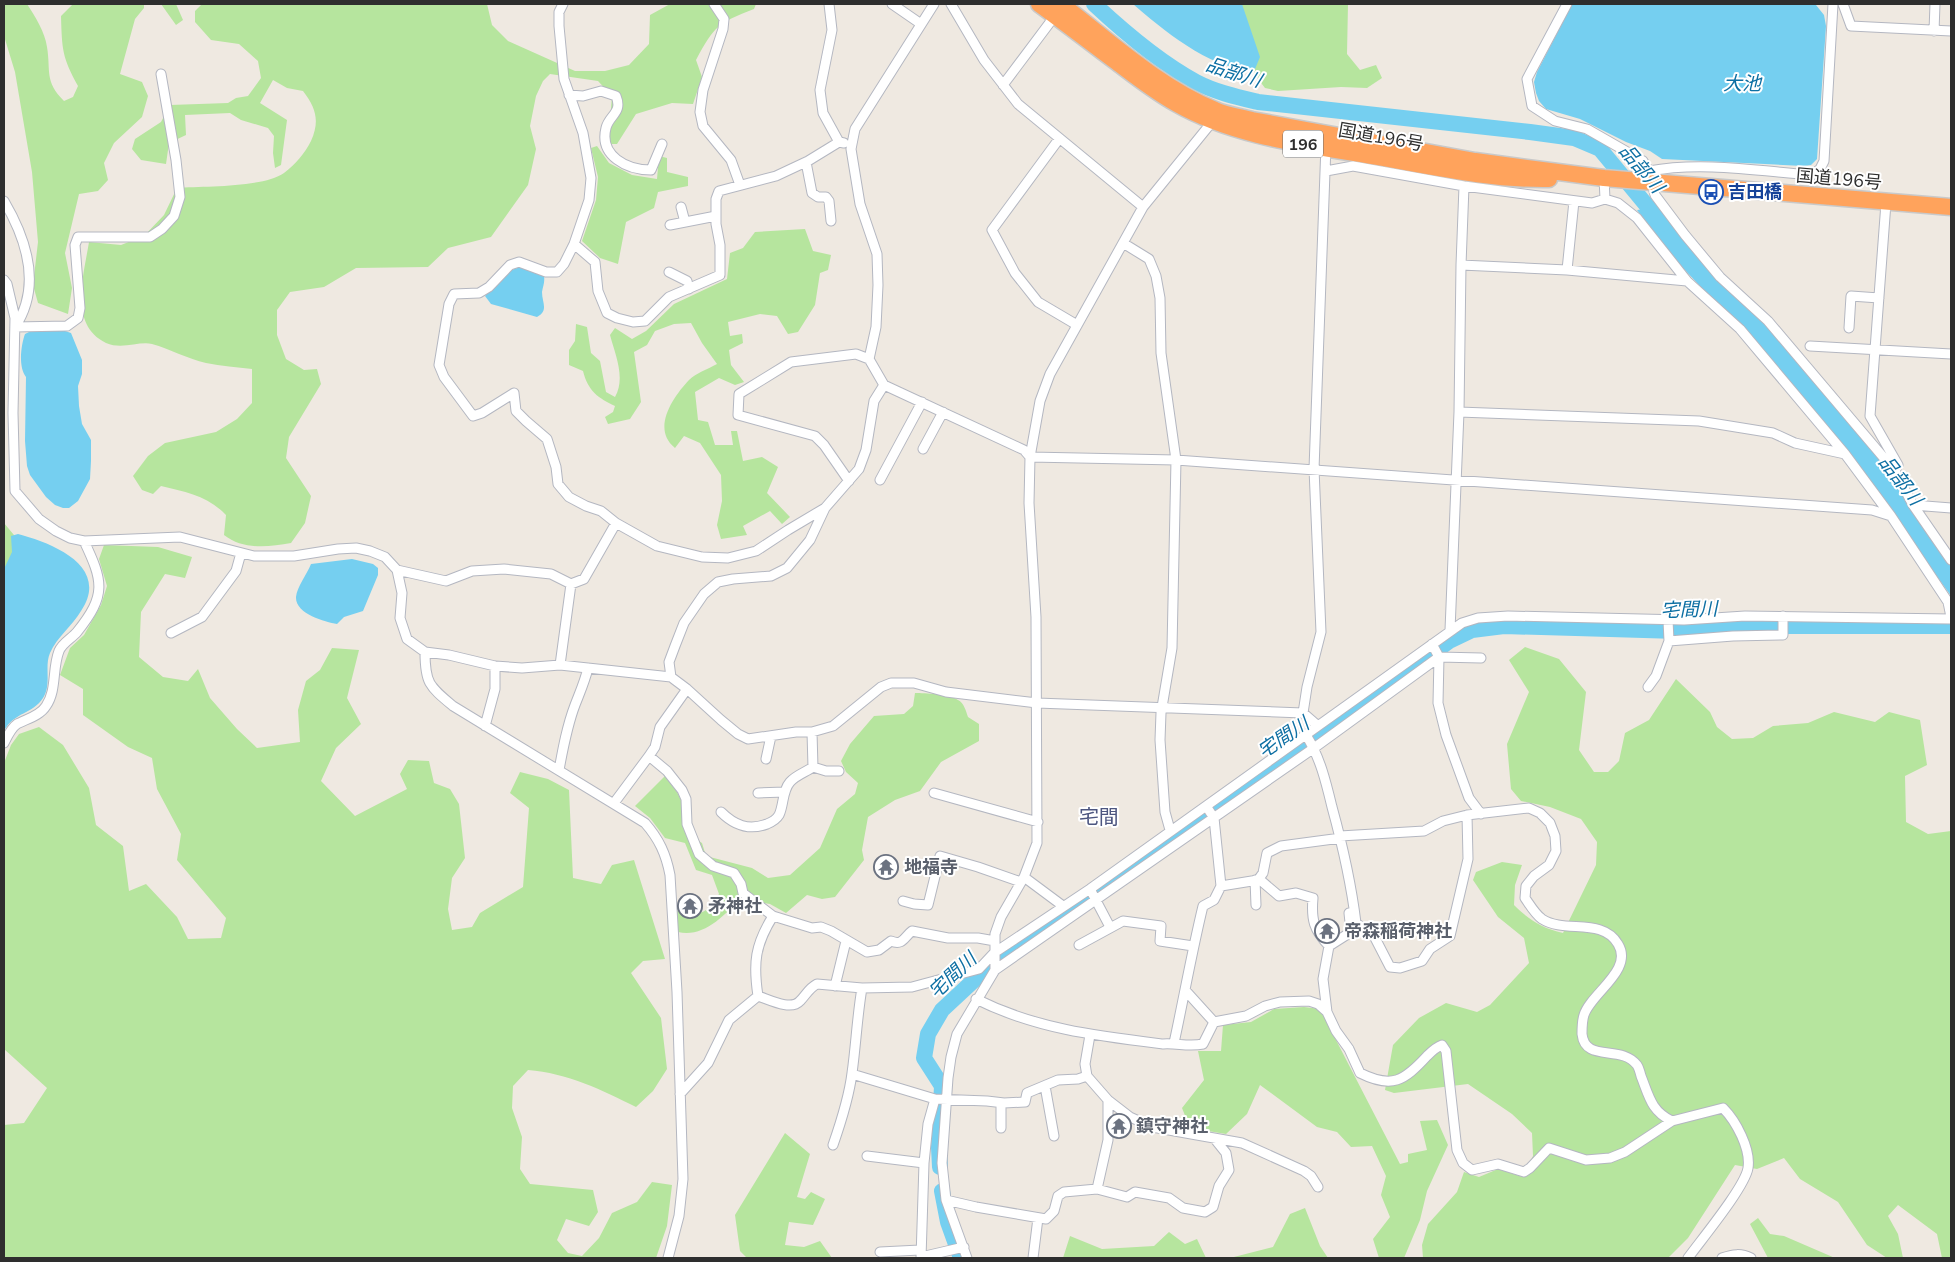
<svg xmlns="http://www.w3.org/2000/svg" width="1955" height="1262" viewBox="0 0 1955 1262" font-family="'Nunito Sans','Noto Sans JP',sans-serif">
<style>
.green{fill:#b6e59e}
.water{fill:#75cff0}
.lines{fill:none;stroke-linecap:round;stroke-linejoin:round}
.river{stroke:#75cff0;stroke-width:16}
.street-casing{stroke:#b4b7c1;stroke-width:11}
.highway-casing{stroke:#c9c9c9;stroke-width:19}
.street{stroke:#fff;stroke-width:9}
.highway{stroke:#ffa35c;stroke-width:16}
.labels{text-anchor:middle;stroke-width:4;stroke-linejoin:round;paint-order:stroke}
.shield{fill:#fff;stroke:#6d6d6d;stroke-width:1}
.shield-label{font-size:16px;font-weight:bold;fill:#2e2e2e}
.street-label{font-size:18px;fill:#2e2e2e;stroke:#fff}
.transit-label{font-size:18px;font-weight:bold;fill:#164399;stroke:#fff;text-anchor:start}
.worship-label{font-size:18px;font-weight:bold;fill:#5b616d;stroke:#fff;text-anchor:start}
.water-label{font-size:19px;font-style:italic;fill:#0d6fa3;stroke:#fff}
.quarter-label{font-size:20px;fill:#4d5680;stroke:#fff}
</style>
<rect width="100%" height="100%" fill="#efe9e1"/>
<path class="green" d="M4 4H27C35 16 45 32 47 47 51 71 44 81 64 101L73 97 78 86C62 57 62 49 61 16L73 4H144V8L135 19 120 74 142 82 148 96 142 117 114 143 104 163 108 180 98 191 79 194 65 253 72 288 68 314 38 303 33 285 38 242 32 172 15 72 4 36Z
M161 4H176L183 20 176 25Z
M202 4H487L492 25 508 41 575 71H605L629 65 649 44 650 15 670 4H756L754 9C718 23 715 25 696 60L702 77 693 104 672 103 636 114 617 144H608L612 96 598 81 550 74 543 81 536 96 530 126 536 149 528 185 491 237 448 248 428 267 356 268 324 287 290 292 277 310V335L286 359 304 370 317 369 321 384 289 437 286 458 311 496 305 523 291 543C268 547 243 550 224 535L226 515C208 496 186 492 161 486L153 494 142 490 133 476 148 456 165 443 216 432 237 419 252 403V369C237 367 221 366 206 363 188 359 170 349 152 344 139 341 122 350 106 343 68 325 84 274 89 242L121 245 144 236 164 215 177 188C204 186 262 188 284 173 295 165 305 153 311 141 320 121 316 108 303 91L287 88 273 80 260 103 287 120 281 165 275 168 273 153 274 136 268 128 241 120 230 113 185 115 186 135 169 143 166 164 141 160 132 149 135 139 161 122 170 105 228 103 236 98 248 96 261 78 258 61 239 44 211 40 195 22V11Z
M1233 4H1348L1347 54 1360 70 1376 65 1382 78 1367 88 1341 87 1278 91 1265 88 1255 75Z
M597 146 609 163 632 175 657 179 659 156 667 158V172L688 177V186L658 192 654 208 626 222 618 264 600 258 582 241 596 200 598 177 591 148Z
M805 229 813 251 831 255 828 270 820 273 815 305 798 332 788 334 777 316 760 314 728 322 730 336 742 334 743 343 729 350 731 365 744 382 735 385 719 378 695 392 698 420 708 422 715 445H733L731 431H737L743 461 762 457 778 467 767 493 790 517 782 524 770 511 743 526 747 535 721 539 717 525 722 501 721 475 700 443 684 436 675 448C651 429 673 397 689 380 696 373 708 369 717 364L702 343 691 323 674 324 655 331 647 345 634 352 641 402 630 419 608 424 605 417 613 412 615 406C598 398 588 391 583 371L569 365V350L575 341 576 324 587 327 591 353 600 361 606 392 615 397C626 378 615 354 610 335L615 328 632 339 646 331 674 304 727 279 730 253 743 248 755 232Z
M4 523 28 552 4 625Z
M104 545 158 547 192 557 185 578 165 574 141 612 139 657 163 677 188 681 198 669 210 698 237 729 257 748 300 742 298 710 306 681 320 670 332 648 359 650 347 698 361 724 336 748 321 781 355 816 407 789 400 774 408 760 429 761 434 783 450 789 459 804 465 858 452 878 448 909 452 930 472 927 480 913 523 887 529 808 510 793 520 772 548 779 569 790 573 878 601 884 612 865 634 860 665 959 643 961 631 973 661 1018 667 1069 653 1091 636 1107C602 1090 567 1073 528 1070L513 1086 512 1108 522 1137 520 1169 530 1184 593 1190 598 1212 589 1226 566 1219 557 1240 568 1253 582 1256 599 1238 612 1213 637 1202 652 1182 672 1185 667 1226 656 1258H4V1125L24 1123 47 1088 4 1049V763L11 745 19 734 39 727 63 745 89 788 96 825 123 846 129 891 146 884 177 917 188 939 221 938 226 918 177 860 181 834 157 789 152 758 128 747 83 715V689L60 675 70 648 84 635 101 605 107 586 99 559Z
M1525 647 1559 659 1586 692 1579 750 1594 772H1608L1619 761 1625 733 1649 720 1676 679 1710 712 1717 727 1732 739 1753 738 1773 726 1808 723 1834 712 1875 722 1889 712 1920 720 1927 765 1905 776 1906 822 1928 834 1951 831V1258H1942L1937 1234 1898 1205 1888 1216 1898 1234 1903 1258H1887L1867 1245 1838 1202 1800 1179 1784 1158 1757 1169 1735 1165 1688 1238 1668 1258H1423L1422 1245 1428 1224 1457 1192 1464 1172 1479 1177 1498 1169 1523 1177 1533 1156 1532 1133 1512 1114 1468 1084 1394 1093 1385 1090 1393 1045 1419 1018 1446 1003 1477 1012 1490 1005 1529 963 1524 938 1498 917 1473 880 1476 872 1502 862 1522 865 1515 885 1514 905C1529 920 1542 928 1563 933L1596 865 1597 842 1581 819 1550 807 1521 801 1511 789 1507 744 1529 692 1509 660Z
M915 693C925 693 950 694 958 700 964 703 966 711 968 717L979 724V741L941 762 920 791 895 800 868 817 862 850 864 860 835 897 822 899 807 895 786 913 770 904 740 899C724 916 703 938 678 932L677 911C700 916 706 915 719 894L712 875 696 870 685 843 665 838 650 818 635 806 665 776C684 798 683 805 687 833L702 843 706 856 752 868 768 878 790 875 820 848 837 809 855 794 858 783 846 772 841 761 850 744 874 716 904 714 913 706Z
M1304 1007 1320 1009 1400 1164 1408 1162V1154L1427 1150 1420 1121 1437 1120 1448 1145 1427 1191 1420 1220 1404 1258H1379L1373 1239 1390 1217 1381 1195 1386 1176 1372 1146 1351 1147 1337 1132 1317 1127 1260 1085 1247 1114 1226 1134 1190 1128 1182 1108 1204 1080 1198 1051H1221L1223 1025 1251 1022 1274 1009Z
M785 1133 810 1154 797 1197 805 1199 811 1192 825 1199 813 1225 789 1222 785 1245 804 1247 820 1241 832 1258H747L740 1251 735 1215Z
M1305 1208 1320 1246 1328 1258H1230L1273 1247 1290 1214Z
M1758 1218 1770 1234 1784 1236 1835 1258H1768L1750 1224Z
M1169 1232 1185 1244 1197 1239 1206 1258H1063L1070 1236 1102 1249 1154 1246Z"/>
<path class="water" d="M1133 4H1242L1260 57 1255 69C1214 73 1162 29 1133 4Z
M1572 4 1816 5 1824 15 1826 26 1817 159 1811 165 1803 166 1662 159 1650 151 1626 142 1580 119 1546 109 1539 101 1536 93 1534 82 1537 72Z
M1658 207 1769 327 1864 440 1897 483 1951 563V596L1895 518 1720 307 1681 266 1637 210Z
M520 267 544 276C545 282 543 286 542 292 542 303 549 310 537 317L491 304 485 296 509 271Z
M62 330 71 333 82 360V374L78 386 79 406 82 424 91 440V461L90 479 78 501 69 508H63L55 505 46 497 30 475 27 466 25 441 26 377C18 367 21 345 25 334L31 331Z
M18 534C52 543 111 566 81 611 72 626 57 637 50 653 44 667 52 684 43 698 33 714 14 712 4 731V569L12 552 11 536Z
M352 559 373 564 378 568V575L363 611 344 617 337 624C325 622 295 614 296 597 297 587 307 574 311 564Z"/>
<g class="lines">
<path class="river" d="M1094 4C1124 32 1159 62 1196 82 1215 92 1237 97 1258 102L1530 132 1574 138 1600 149 1662 224
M940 1167 939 1147 942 1086 924 1058 928 1034 942 1010 985 970 1157 846 1317 739 1449 641 1472 630 1504 626 1678 631 1760 626H1951
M942 1191 948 1222 961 1258"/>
<defs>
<path id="street" d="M563 4 559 12V26L564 79 583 133 591 178 589 200 574 244 564 264 557 272H546L519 262 510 265 489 287 479 293 454 294 449 304 439 365 444 377 473 416 482 413 514 393 516 411 526 421 547 439 556 467 558 484 569 497 586 506 601 511 616 523 657 546 702 557 728 558 756 551 788 530 825 508
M714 4 724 19 723 29 703 90 700 112 703 126 731 160 740 185
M829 4 832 30 820 90 823 113 839 142 844 143
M892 4 921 24
M934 4 855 129 851 149 860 204 877 254 878 285 876 327 869 359 884 385 1024 450 1030 457 1176 460 1872 510 1891 516
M951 4 984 60 1018 104 1143 207
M1567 4 1527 79 1532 106 1555 121 1587 129 1643 161 1649 171 1655 195 1685 235 1720 277 1768 321 1895 471 1913 505 1951 560
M1843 4 1851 26 1951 31
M1934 31 1935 4
M1003 85 1057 13
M569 95 583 96 601 91 616 96C623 113 609 115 606 128 599 156 627 170 651 170L662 144
M1059 139 992 230 1015 273 1038 302 1077 325
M806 162 812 193 818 197H826L829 201 831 221
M1326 171 1353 166 1464 186 1592 203 1605 199
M1649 171C1702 161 1759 171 1812 175L1820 169 1824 161 1833 4
M1604 178 1605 199 1618 203 1637 218 1687 281 1740 329 1845 454 1891 516 1948 602 1951 617
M4 201C27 240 42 286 15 327L67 326 78 318 80 308 75 245 78 237H150L162 229 174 216 180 197 176 160 161 74
M1886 203 1870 416 1898 465 1895 471
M681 207 685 222
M670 225 716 216
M1123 243 1149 259 1156 276 1160 298 1161 353 1176 460 1172 648 1161 713 1160 740 1165 812 1170 830
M574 244 595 262 598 291 607 313 617 318 633 322 645 321 669 297 720 275V245L716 224V199L719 191 776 176 808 161 839 142
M1461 265 1567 270 1687 281
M1567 270 1574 201
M669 272 687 281 689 289
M4 280 7 284 15 318 13 413 15 491 39 519 56 531 70 538 84 541 180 537 254 556H294L338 549 356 548 370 551 385 557 397 570 402 593 400 618 407 639 425 652 449 655 495 666 522 668 560 665 671 677 687 689 721 720 738 734 748 739 796 732H812L833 726 881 687 891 683H914L946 692 1037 703 1303 713 1318 726
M1849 328 1851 296 1879 298
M1810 346 1951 354
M1459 412 1699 421 1773 433 1795 443 1845 454
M923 449 943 412
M880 480 922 402
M849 481 824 445 815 436 738 415 739 394 791 362 856 354 869 359
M1913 505 1951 508
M397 570 446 581 472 571 504 569 551 574 571 584 584 579 616 523
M1668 620 1669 641
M1450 630 1459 412 1461 265 1464 186
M171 633 202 617 236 571 241 553
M1432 644 1439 657 1438 703 1446 735 1469 798 1481 814
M425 652C425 683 429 686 453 706L645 823C659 839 666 854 670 875L677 992 683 1179 679 1216 668 1258
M560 665 571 584
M671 677 669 662 675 646 684 623 704 594 718 582 733 579 771 576 787 568 810 540 825 508 859 469 866 450 874 401 884 385
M1648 687 1656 676 1669 641 1733 636 1783 635V616
M1303 713 1307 687 1321 632 1314 469 1326 145
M485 726 495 689V666
M812 732 813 767
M1306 735C1320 757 1326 782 1332 807 1343 847 1351 882 1356 923L1374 936 1390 967 1400 968 1422 961 1430 949 1450 936 1468 859 1467 815
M4 743C7 737 11 728 17 724 26 719 40 716 46 706 57 690 52 669 59 651 62 643 72 638 77 632 107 595 103 581 84 541
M649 756 667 771 682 790 686 799 687 824 699 854 713 866 734 873 741 884 743 893 773 916 812 928 821 927 831 931 867 952 879 950 891 941C903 946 904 937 912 931L948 938H978L995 941
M766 759 771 736
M559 770C563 748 567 726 575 705 580 692 585 681 588 668
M758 793 785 792
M934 793 1038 822
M614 803 649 756 655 747 660 727 687 689
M721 812C734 825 748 831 767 824 772 822 776 820 779 815 784 805 782 791 790 782 796 775 806 772 813 767L826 771H839
M1340 836 1424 831 1443 821 1467 815 1529 808 1540 813 1550 823 1555 836 1556 851 1549 865 1534 876 1526 886 1525 898C1530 905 1535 914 1542 919 1565 934 1602 917 1618 944 1634 970 1591 993 1584 1015 1582 1021 1582 1029 1582 1034 1585 1063 1621 1044 1637 1065 1639 1068 1640 1072 1641 1076 1649 1096 1651 1111 1672 1121
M1024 877 1063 906
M1259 879 1279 896 1296 893 1313 898C1311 920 1314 930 1329 946
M1255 880 1256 905
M1221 886 1258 880 1263 873 1267 853 1281 846 1341 838
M1090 889 1110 927
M903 901 914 904 928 905 940 856 978 867 1021 882
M1079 945 1123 921 1161 926 1160 941 1193 946
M995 970 1314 748 1439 657 1481 658
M835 986 846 941
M1185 990 1214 1022
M758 996C753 963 755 945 773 916
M976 999C1036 1029 1097 1036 1163 1044 1177 1043 1189 1047 1203 1044L1214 1022
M1327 1012 1323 979 1329 946 1351 932 1349 913
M1214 1022 1246 1016 1265 1006 1280 1002 1309 1001 1318 1004 1327 1012 1336 1031 1349 1049 1360 1073C1392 1089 1404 1081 1427 1056 1432 1051 1436 1047 1442 1045L1446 1051 1457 1150 1463 1163 1472 1170 1498 1164 1524 1172 1530 1168 1549 1148 1586 1160 1610 1158 1625 1152 1672 1121 1723 1108C1736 1121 1751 1149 1748 1168 1745 1187 1701 1240 1688 1258
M1090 1035 1085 1064 1087 1076 1108 1100 1130 1117 1152 1127 1242 1143 1304 1171 1311 1176 1318 1187
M1174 1043C1184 997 1192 951 1203 906L1214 900 1221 886 1214 818 1206 806
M852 1074 935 1099 987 1101 1004 1103 1025 1102 1027 1093 1058 1080 1078 1079 1087 1076
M1045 1086 1054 1136
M680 1094 708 1063 729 1020 758 996C770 1000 791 1011 800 1001 806 995 809 988 817 984L862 988 912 987 979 969 994 953 1090 889 1462 623 1478 618 1508 616 1684 620 1745 616 1951 619
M1001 1128V1103
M833 1145C841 1122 849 1098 852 1073 856 1045 857 1017 862 988
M867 1156 924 1163
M1097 1189 1108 1140V1100
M946 1200 976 1207 1046 1219 1054 1211 1058 1196 1064 1192 1097 1189 1127 1197 1135 1192 1169 1198 1183 1208 1205 1212 1213 1207 1219 1186 1229 1170 1226 1153 1214 1138
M880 1252 920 1250
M921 1257 964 1247
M921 1258 924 1163 928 1124 935 1099
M967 1258 946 1200 942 1163 948 1078 951 1057 957 1034 995 970V934L1001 917 1024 877 1037 843 1036 617 1029 503 1030 457 1040 401 1050 374 1143 207 1212 122 1213 118
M1033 1258 1038 1218
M1722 1258C1733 1254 1741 1253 1751 1258"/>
<path id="highway" d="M1039 4C1065 23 1090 42 1115 61 1135 76 1155 92 1177 104 1237 138 1310 145 1377 157 1434 167 1491 180 1549 179
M1061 4C1110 41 1157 86 1215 110 1226 115 1240 117 1252 120L1475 161 1604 178 1951 207"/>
</defs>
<use href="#street" class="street-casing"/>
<use href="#highway" class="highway-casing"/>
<use href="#street" class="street"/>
<use href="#highway" class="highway"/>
</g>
<defs>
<symbol id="bus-ring" viewBox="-11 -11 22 22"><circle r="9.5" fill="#fff" stroke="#1a4fb4" stroke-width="1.5"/><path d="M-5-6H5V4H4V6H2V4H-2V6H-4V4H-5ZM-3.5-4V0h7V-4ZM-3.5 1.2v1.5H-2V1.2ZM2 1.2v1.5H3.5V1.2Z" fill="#1a4fb4"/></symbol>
<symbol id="temple-ring" viewBox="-11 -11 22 22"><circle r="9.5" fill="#fff" stroke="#6b7280" stroke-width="1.5"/><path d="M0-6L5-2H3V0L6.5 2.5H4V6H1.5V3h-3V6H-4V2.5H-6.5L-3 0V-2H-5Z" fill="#6b7280"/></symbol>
</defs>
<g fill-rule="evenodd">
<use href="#bus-ring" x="1697" y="178" width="28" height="28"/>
<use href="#temple-ring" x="872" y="853" width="28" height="28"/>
<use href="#temple-ring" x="676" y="892" width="28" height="28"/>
<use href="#temple-ring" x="1313" y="917" width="28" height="28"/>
<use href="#temple-ring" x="1105" y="1112" width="28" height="28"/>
</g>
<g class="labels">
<rect class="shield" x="1283" y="130.5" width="40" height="27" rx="4"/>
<g class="shield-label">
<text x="1303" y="150">196</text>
</g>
<g class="street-label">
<text transform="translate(1381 137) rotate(10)" y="6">国道196号</text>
<text transform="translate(1839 179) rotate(5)" y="6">国道196号</text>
</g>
<g class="transit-label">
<text x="1728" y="198">吉田橋</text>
</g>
<g class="worship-label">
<text x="904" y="873">地福寺</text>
<text x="708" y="912">矛神社</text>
<text x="1344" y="937">帝森稲荷神社</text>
<text x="1136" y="1132">鎮守神社</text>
</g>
<g class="water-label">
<text transform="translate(1234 72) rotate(18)" y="7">品部川</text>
<text x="1742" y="90">大池</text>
<text transform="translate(1642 168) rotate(50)" y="7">品部川</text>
<text transform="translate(1901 480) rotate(52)" y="7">品部川</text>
<text transform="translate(1689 609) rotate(-2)" y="7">宅間川</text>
<text transform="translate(1283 737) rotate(-34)" y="7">宅間川</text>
<text transform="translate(952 975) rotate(-43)" y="7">宅間川</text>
</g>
<g class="quarter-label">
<text x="1099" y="824">宅間</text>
</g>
</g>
<rect width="1955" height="1262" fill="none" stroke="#2e2e2e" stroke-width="10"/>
</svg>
